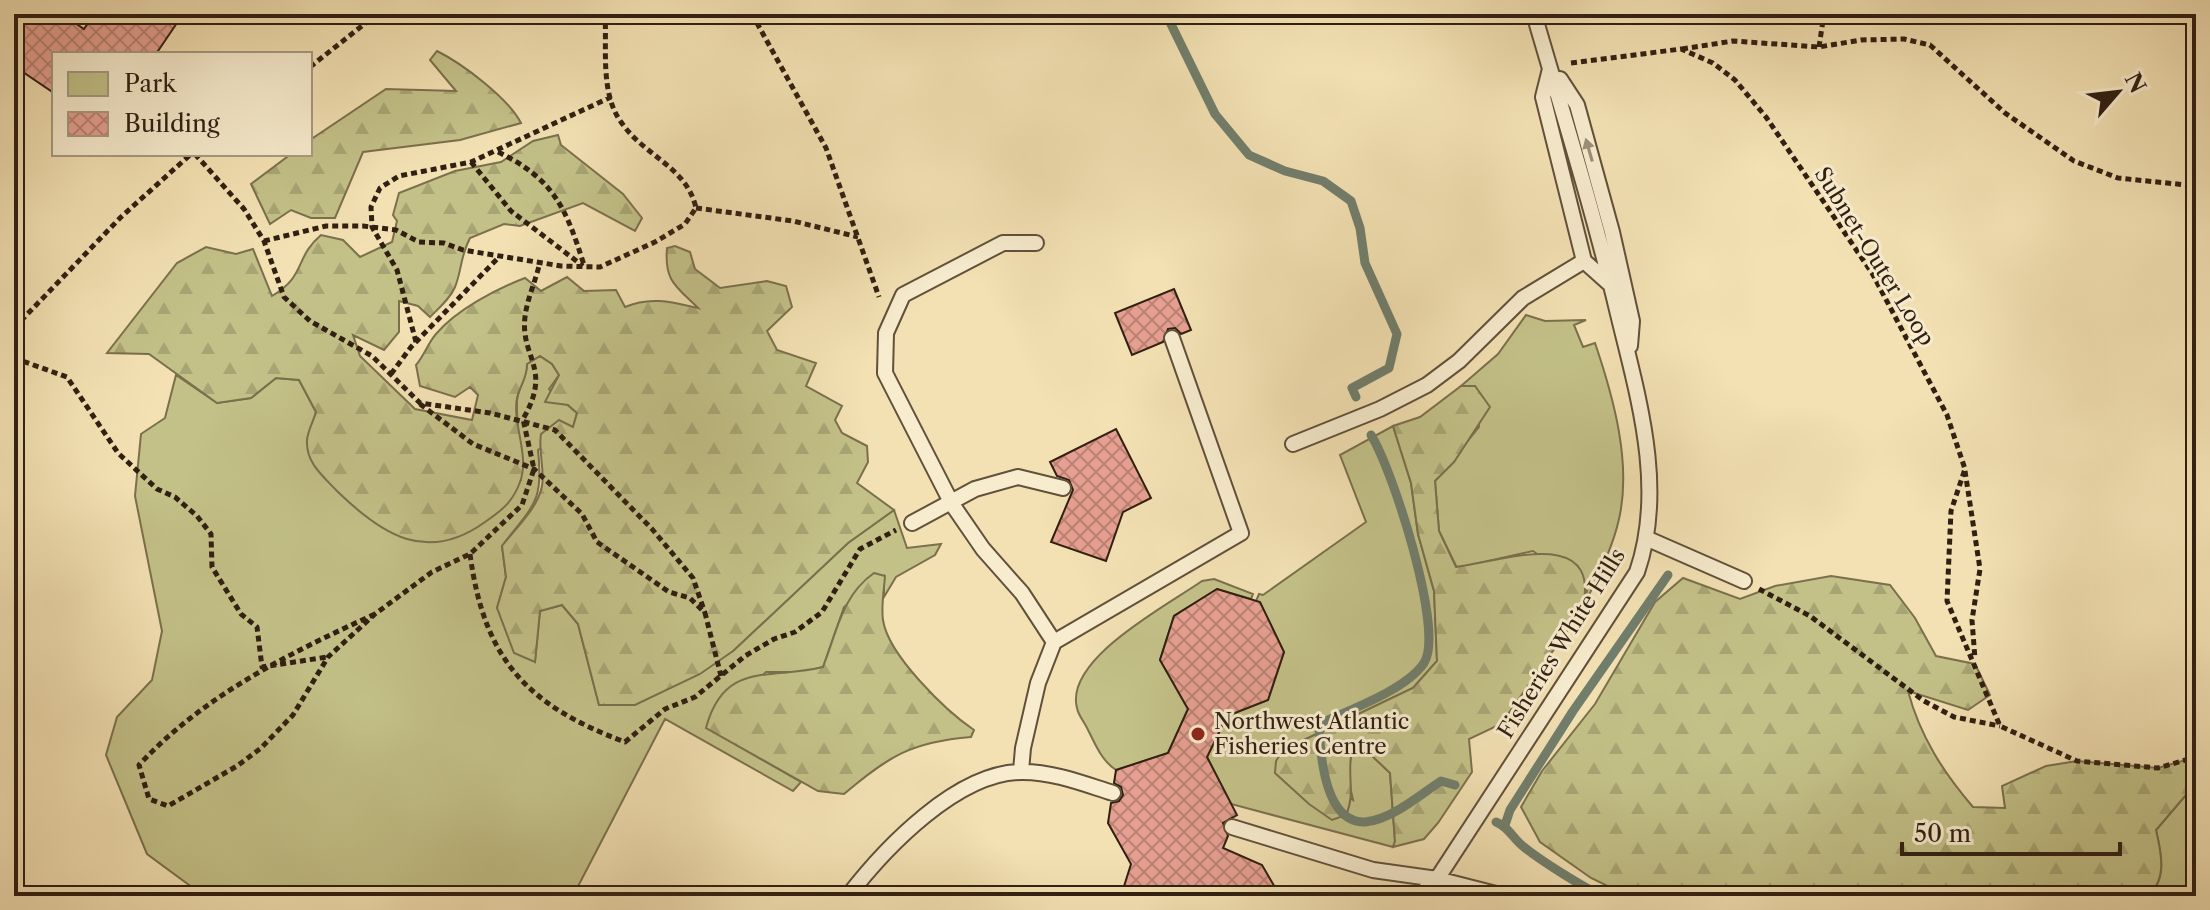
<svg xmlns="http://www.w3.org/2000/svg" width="2210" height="910" viewBox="0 0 2210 910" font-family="'Libre Caslon Text',serif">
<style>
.green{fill:#c3c188;stroke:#7a704d;stroke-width:2}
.forest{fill:url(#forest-firs);stroke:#7a704d;stroke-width:2}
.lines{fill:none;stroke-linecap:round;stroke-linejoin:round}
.stream{stroke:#717e6c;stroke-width:9}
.building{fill:url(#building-cross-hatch);stroke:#301f12;stroke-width:2}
.lane-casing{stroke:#61503a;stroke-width:18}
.path{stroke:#301f12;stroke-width:5;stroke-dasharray:6 4;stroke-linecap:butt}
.lane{stroke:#f7ecce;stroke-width:14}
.oneway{fill:#9d9079}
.poi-dot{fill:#8f2418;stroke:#f7ecce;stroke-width:3}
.labels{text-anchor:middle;stroke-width:6;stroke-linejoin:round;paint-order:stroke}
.street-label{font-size:22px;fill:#301f12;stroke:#f7ecce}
.poi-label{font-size:22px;fill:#301f12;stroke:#f7ecce;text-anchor:start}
</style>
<defs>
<pattern id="forest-firs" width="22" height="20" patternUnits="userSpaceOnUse" patternTransform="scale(2)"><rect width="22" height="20" fill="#c3c188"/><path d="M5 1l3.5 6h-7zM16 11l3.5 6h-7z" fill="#a8a574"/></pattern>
<pattern id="building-cross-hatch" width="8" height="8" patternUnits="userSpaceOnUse" patternTransform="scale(2)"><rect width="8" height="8" fill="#e6a091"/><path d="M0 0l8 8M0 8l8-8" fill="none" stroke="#bb8275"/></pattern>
</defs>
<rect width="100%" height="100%" fill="#f3e1b3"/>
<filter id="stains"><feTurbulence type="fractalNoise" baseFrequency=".0025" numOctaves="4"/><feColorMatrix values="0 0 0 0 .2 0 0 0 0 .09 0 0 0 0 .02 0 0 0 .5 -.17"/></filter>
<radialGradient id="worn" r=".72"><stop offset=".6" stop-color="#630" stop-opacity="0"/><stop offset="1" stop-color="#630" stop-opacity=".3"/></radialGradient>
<path class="green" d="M1526 315 1545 321 1586 320 1574 325 1583 347 1595 343C1613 396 1632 463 1619 519 1612 551 1595 581 1582 610L1587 591 1533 551 1457 568 1439 531 1435 481 1479 427 1475 386H1461L1498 354Z
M540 356 552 364 559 375 549 389 577 413 573 427 538 450C544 503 533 505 502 546L506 577 497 608 535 661 540 611 562 605 578 624 599 705 733 651 848 543 894 510 907 548 941 544 935 555 896 577 884 597V576L844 607 823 667 802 672H766L707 728 801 782 793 791 665 719 573 896H204L147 854 106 755 117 717 152 680 162 631 135 496 141 434 165 418 176 375 217 403 251 398 276 378 299 380 316 412 307 441 521 480C522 454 516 425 517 401 518 387 527 379 527 364Z
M1393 426 1411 483 1418 534 1434 591 1437 661 1413 688 1283 750 1353 800 1348 777 1351 756 1369 753 1390 773 1395 842 1393 847 1231 804 1207 757 1227 716 1268 700 1284 652 1260 603 1256 601 1259 594 1263 595 1366 522 1340 455Z
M1214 579 1253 594 1251 599 1217 589 1174 616 1160 660 1188 709 1168 753 1116 770C1101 760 1096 745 1088 730 1085 723 1078 715 1077 708 1064 659 1168 605 1202 581Z
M2196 793V896H2148C2168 879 2161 852 2156 830L2185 796Z"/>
<path class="forest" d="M437 51C463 64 508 98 521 123L460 140 363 152 335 218H311L291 210 270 224 251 184 291 154H310V140L386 89 456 91 430 60Z
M558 135 561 145 623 194 642 218 635 231 583 203 520 226 504 224 470 238C460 257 462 270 455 287 450 299 439 308 430 317L418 306 399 301V332L384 350 353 335 360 356 415 409 472 420 478 395 470 387 455 397 420 386 416 365C424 356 428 343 436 334 456 310 496 289 525 278L541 291 567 277 584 291 616 290 625 307C650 296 672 302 698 308 677 287 664 282 667 248L675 246 690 252 695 269 720 288 767 281 786 286 792 307 767 331 777 350 816 363 806 386 842 406 835 420 842 433 867 446 868 462 857 483 894 510 848 543 733 651 700 674 635 705H599L578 624 562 605 540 611 535 662 514 653 497 608 506 577 502 546C515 529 538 508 542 486 545 470 538 451 541 434L559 420 573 427 577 413 568 405 545 402 559 375 552 364 540 356 527 364C527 379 520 385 517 398 512 424 530 455 520 482 513 502 501 511 485 522 427 564 382 535 337 491 323 476 306 463 307 441 307 432 314 420 316 412L299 380 276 378 251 398 217 403 149 354 107 353 177 263 206 247 236 254 253 249 272 296C307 275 294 258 321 235L343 240 360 257 392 242 397 221 393 215 399 193 455 171 501 162 533 141Z
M1461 386H1475L1490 407 1454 462 1435 481 1439 531 1456 567C1499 562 1604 523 1582 610L1501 724 1469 739 1472 772 1438 823 1424 839 1393 847 1395 841 1390 773 1369 753 1351 756C1348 778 1355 796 1346 815L1332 820 1309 804 1275 773 1276 761 1283 750 1413 688 1437 661 1434 591 1418 534 1411 483 1393 426 1420 417Z
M874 573 885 576C884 590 881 606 883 620 888 655 946 711 974 730L971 737C911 742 889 756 844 794L818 791 706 728C724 660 771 680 823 667 837 632 842 595 874 573Z
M1831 576 1890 585 1915 618 1936 656 1975 664 1990 695 1968 710 1908 691C1920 736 1943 772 1973 807L2005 808 2002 786 2046 766 2077 761 2158 768 2196 757V793L2185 796 2156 830C2161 852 2168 880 2147 896H1628L1591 878 1540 842 1521 807 1542 771 1595 704 1655 602 1683 578 1740 599 1775 586Z"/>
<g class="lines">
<path class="stream" d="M1166 14 1215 114 1249 155 1285 171 1323 181 1351 201 1360 228 1365 263 1397 334 1389 368 1352 388 1356 397
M1371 435C1392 468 1445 631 1424 663 1406 690 1349 710 1319 724 1320 752 1324 823 1365 822 1391 820 1420 795 1441 781L1455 785
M1496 822C1509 827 1513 839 1524 847 1541 861 1583 887 1602 896
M1505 825 1510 810 1573 711 1668 575"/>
</g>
<path class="building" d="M14 14H62L84 29 94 14H183L156 54H54V93L14 66Z
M1174 289 1191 330 1181 334 1175 328 1168 329 1163 342 1132 355 1115 313Z
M1116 429 1151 498 1123 512 1106 561 1051 542 1073 490 1069 480 1057 476 1050 462Z
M1217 589 1260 602 1284 652 1268 700 1227 716 1207 757 1237 815 1223 823 1228 836 1223 848 1262 865 1280 896H1121L1131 864 1108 823 1111 803 1119 801 1123 795 1121 787 1114 783 1116 770 1168 753 1188 709 1160 660 1174 616Z"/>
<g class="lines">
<defs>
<path id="lane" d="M1550 69 1543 97 1584 261 1612 286
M1560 79 1577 105 1612 232 1632 321 1630 346
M1036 243H1003L903 295 886 333 885 373 952 504 983 549 1022 593 1054 642
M1293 444 1380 409 1427 385 1459 361 1523 298 1584 261
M912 523 975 489 1018 477 1063 488
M1648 539 1744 581
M1021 771 1023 748 1038 683 1054 642 1241 533 1172 338
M1232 827 1373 870 1437 879 1637 572C1666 488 1638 397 1618 314 1594 213 1563 114 1534 14
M848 896C885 848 958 771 1023 772 1054 772 1084 784 1113 793
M1418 896 1437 879 1504 896"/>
</defs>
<use href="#lane" class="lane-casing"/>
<path class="path" d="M752 14 826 148 879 297
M1819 47 1824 14
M1682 49 1733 41 1819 47 1861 40 1904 39 1930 45 2005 113 2074 161 2118 178 2196 186
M1571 63 1681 49 1713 63 1735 80 1766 117 1872 273 1947 415 1965 469 1951 511 1947 601 2000 726 2077 761 2158 768 2196 757
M310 67 377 14
M498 152C554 179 566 208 584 265
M195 154 244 209 264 241 284 297 310 321 372 356 420 403 490 413 555 430 652 529 693 578 705 613
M471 162 511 211 583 266
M696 208 793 221 858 237
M264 241 326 226H363L396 230 419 242 444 243 463 250 561 266 600 267 655 242 685 224 696 208C687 167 644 156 621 122 600 93 607 49 605 14
M14 328 121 217 191 154
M416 342 397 270 372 227 371 207 380 188 399 176 471 162 611 97
M14 358 67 377 118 453 157 489 175 497 197 516 211 534 212 567 241 614 257 627 262 667 327 657
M391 374 411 347 500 256
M420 404 473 444 534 469 582 514 597 542 669 592 690 598 705 613 721 676
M1965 471 1980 569 1972 620 1975 659
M470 554C484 659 526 705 625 742L665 709 695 697 745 656 774 639 795 632 822 612 860 549 896 530
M1759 589 1810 616 1924 701 1954 717 2000 726
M375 614C290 653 204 695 139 765L149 799 168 806 237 766 261 748 293 715 328 657 375 614 432 572 470 554 522 505 534 469 523 419C553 368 520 358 525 317 527 299 536 280 540 262"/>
<use href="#lane" class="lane"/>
</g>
<defs><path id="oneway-solid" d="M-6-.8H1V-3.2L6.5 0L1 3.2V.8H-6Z" transform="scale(2)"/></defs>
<use class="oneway" href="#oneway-solid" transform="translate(1589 150) rotate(-106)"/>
<circle class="poi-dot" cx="1198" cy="734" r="8"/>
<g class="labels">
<g class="street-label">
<text transform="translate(1875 256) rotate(58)" y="8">Subnet-Outer Loop</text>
<text transform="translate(1561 643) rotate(-58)" y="8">Fisheries White Hills</text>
</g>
<g class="poi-label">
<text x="1214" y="729">Northwest Atlantic<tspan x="1214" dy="25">Fisheries Centre</tspan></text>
</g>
</g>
<rect width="2210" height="910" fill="none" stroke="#f3e1b3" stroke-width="48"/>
<rect x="16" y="16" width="2178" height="878" fill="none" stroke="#301f12" stroke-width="4"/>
<rect x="24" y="24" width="2162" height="862" fill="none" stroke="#301f12" stroke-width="2"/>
<rect x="52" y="52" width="260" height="104" fill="#f7ecce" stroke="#a79a83" stroke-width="2"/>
<rect x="68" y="72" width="40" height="24" fill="#c3c188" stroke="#a79a83" stroke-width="2"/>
<text x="124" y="92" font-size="24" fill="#301f12">Park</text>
<rect x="68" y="112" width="40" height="24" fill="url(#building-cross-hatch)" stroke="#a79a83" stroke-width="2"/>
<text x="124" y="132" font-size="24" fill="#301f12">Building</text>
<g transform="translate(2118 92) rotate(62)" stroke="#f7ecce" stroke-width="6" paint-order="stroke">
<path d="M0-6L14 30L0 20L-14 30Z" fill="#301f12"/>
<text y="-12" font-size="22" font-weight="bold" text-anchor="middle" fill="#301f12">N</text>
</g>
<path d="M1902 842v12h218v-12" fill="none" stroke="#301f12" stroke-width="4"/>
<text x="1914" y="842" font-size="24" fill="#301f12" stroke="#f7ecce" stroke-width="6" paint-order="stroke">50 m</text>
<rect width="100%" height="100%" filter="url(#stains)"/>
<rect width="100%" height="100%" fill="url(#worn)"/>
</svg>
